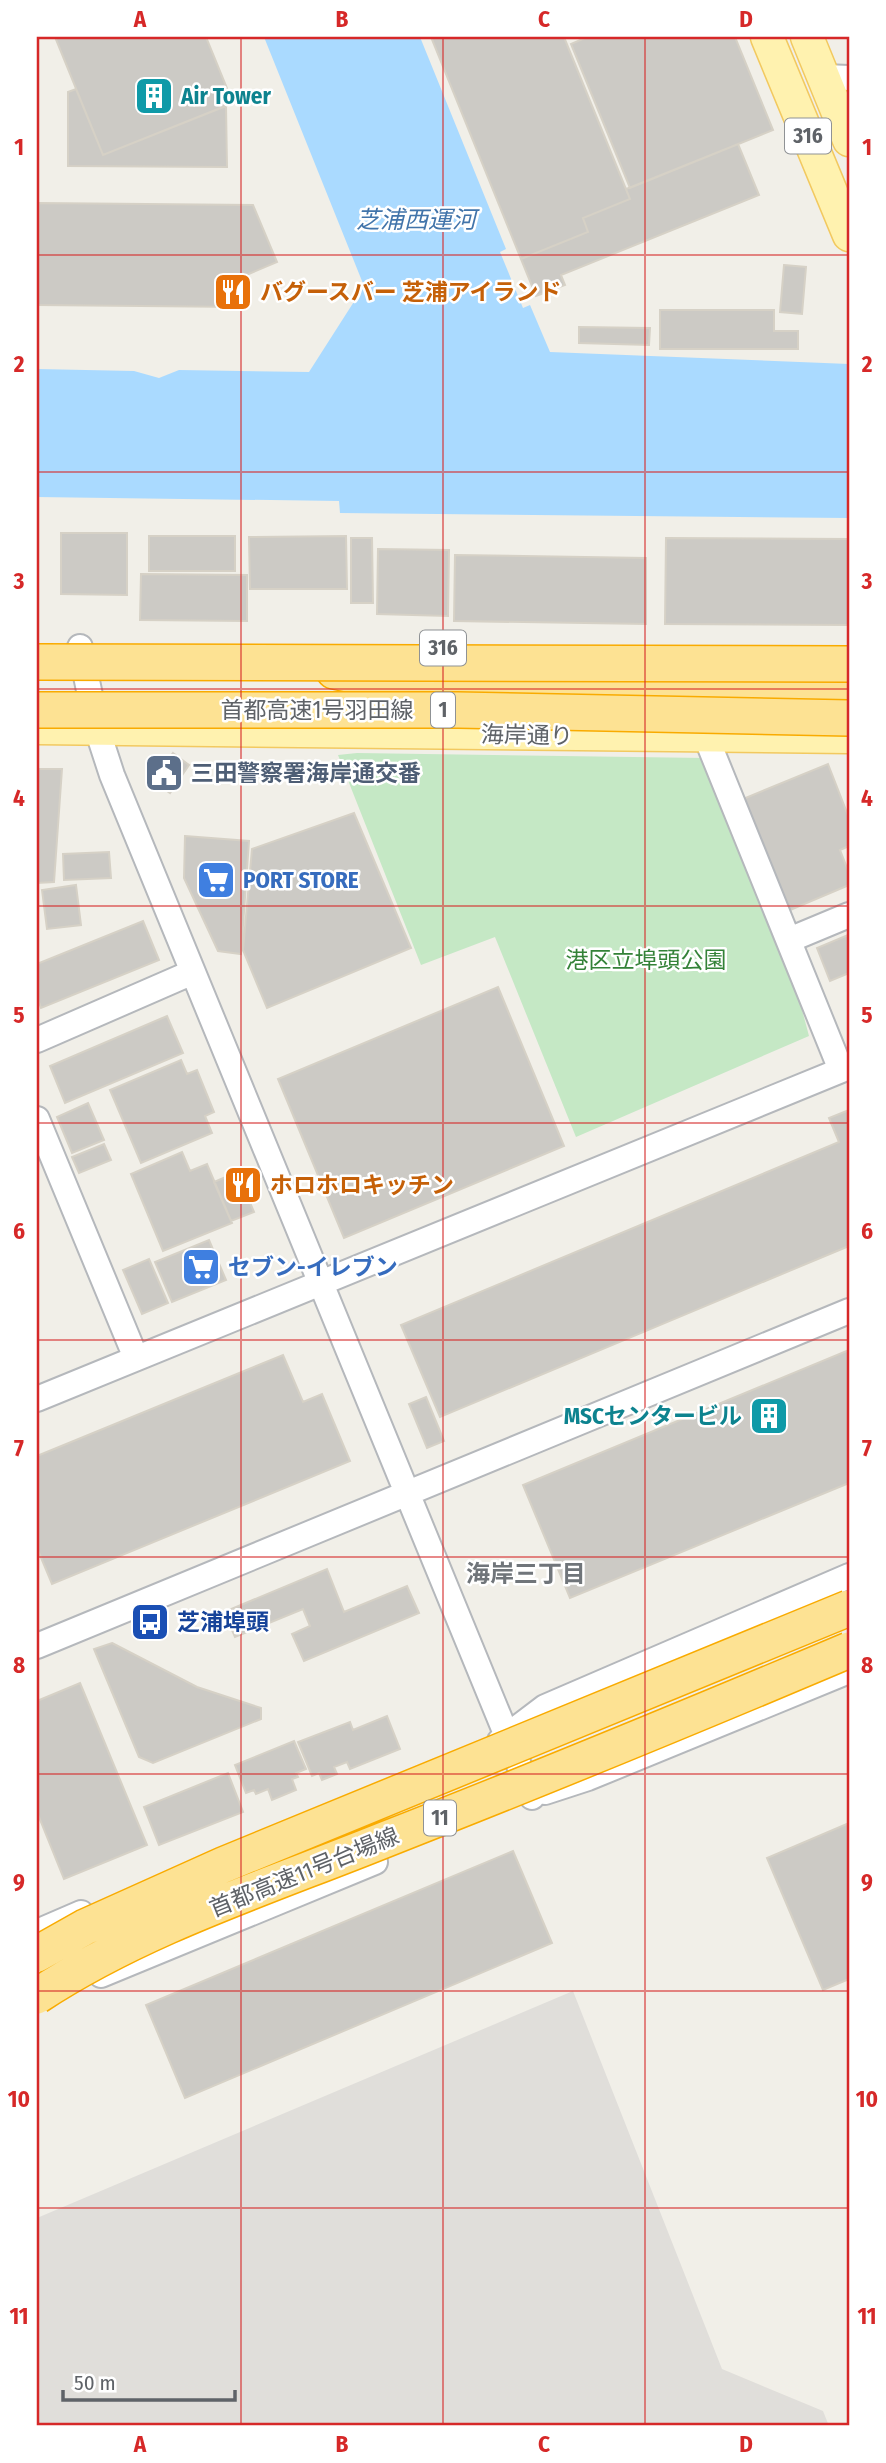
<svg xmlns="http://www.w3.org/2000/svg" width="886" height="2463" viewBox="0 0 886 2463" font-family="'Fira Sans Condensed','Noto Sans JP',sans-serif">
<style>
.industrial{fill:#e0deda}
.green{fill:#c5e8c5}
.water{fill:#aadaff}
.building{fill:#cccac5;stroke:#d6d1c6;stroke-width:2}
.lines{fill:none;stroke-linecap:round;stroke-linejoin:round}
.minor-casing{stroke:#b5b8bc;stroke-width:28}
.major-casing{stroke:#f2c960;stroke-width:35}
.highway-casing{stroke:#f9ab00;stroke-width:38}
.minor{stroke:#fff;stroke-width:24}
.major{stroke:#fff2af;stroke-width:32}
.highway{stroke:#fde293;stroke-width:35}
.tram{stroke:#b6b7b8;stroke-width:2}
.highway-bridge-casing{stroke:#f9ab00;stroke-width:38;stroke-linecap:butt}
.highway-bridge{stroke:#fde293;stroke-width:35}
.grid{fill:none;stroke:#d62828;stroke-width:2;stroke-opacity:0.55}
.labels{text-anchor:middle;stroke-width:5;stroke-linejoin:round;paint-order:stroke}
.shield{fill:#fff;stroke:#8f9295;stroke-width:2}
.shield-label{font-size:21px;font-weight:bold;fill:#5f6368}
.culture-label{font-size:23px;font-weight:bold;fill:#0d838f;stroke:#fff;text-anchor:start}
.food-label{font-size:23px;font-weight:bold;fill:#c56008;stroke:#fff;text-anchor:start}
.street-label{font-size:23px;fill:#5f6368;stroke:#fff}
.service-label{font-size:23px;font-weight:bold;fill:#4e5e75;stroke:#fff;text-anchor:start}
.shop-label{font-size:23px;font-weight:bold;fill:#366cbe;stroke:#fff;text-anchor:start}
.park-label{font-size:23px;fill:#348238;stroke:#fff}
.transit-label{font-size:23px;font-weight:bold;fill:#164399;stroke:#fff;text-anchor:start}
.water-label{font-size:24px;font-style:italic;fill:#4174aa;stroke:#fff}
.neighbourhood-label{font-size:24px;font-weight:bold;fill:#70757a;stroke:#fff}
.neatline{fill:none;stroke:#d62828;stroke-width:2.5}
.grid-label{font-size:23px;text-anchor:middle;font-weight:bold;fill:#d62828}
</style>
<rect width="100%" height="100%" fill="#f1efe8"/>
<path class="industrial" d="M573 1991 722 2369 823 2411 829 2426H37V2218Z"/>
<path class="green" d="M357 753 705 758 789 961 809 1036 576 1137 495 937 421 965 338 755Z"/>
<path class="water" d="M264 37H420L506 249 500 252 523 308 530 305 550 352 849 364V518L340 513 339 501 37 497V369L134 371 159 378 179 370 309 372 364 286Z"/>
<path class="building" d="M55 37H206L233 103 103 155Z
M431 37H564L630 199 583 218 588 232 521 259Z
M587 37H735L773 130 630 188 571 44Z
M76 89 103 155 226 106 227 167 68 166V92Z
M738 144 759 195 561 275 565 285 536 296 521 259 588 232 583 218 630 199 626 189Z
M39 203 253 205 277 262 244 276V307L37 305Z
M784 265 806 267 802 314 780 312Z
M660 310H774V331H798V349H660Z
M579 327 650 328 649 345 579 343Z
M61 533H127V595L61 594Z
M149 536H235V571H149Z
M346 536 347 589H250L249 537Z
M351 538H372L373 603H351Z
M666 538 849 539V625L665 624Z
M378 549 449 550 448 616 377 614Z
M455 555 646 558V624L454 621Z
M141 574 247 575V621L140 620Z
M173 753 189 765 170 793 153 781Z
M828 764 849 818V846L840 850 849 873V885L788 911 743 799Z
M37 769H62L54 882 37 883Z
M354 813 411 948 267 1008 243 950 252 849Z
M185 836 249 841 241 954 218 951 184 878Z
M109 852 111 878 64 880 63 854Z
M76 885 81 925 47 929 42 890Z
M143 921 159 960 41 1008 37 996V964Z
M848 935 849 973 830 981 817 948Z
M498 987 564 1146 344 1238 278 1079Z
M167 1016 183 1053 65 1103 50 1066Z
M181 1060 187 1074 197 1070 214 1112 205 1116 212 1133 141 1163 110 1090Z
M88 1103 104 1140 72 1153 57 1117Z
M849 1110V1246L440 1417 401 1325 839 1142 829 1118Z
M104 1144 111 1160 79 1173 72 1157Z
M182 1152 190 1171 207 1164 232 1223 163 1251 131 1174Z
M237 1172 254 1212 231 1221 214 1182Z
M209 1240 226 1280 172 1302 155 1262Z
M149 1259 168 1303 142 1314 123 1270Z
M849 1350V1483L570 1598 523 1485Z
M283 1355 303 1402 322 1394 350 1461 52 1584 37 1548V1456Z
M426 1397 444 1441 427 1448 409 1404Z
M327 1569 344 1612 407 1586 419 1613 304 1661 292 1634 310 1626 303 1609 235 1637 224 1612Z
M112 1643 197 1687 261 1708V1719L153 1763 139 1757 94 1649Z
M80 1683 147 1845 64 1879 37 1812V1701Z
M387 1716 400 1749 350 1769 347 1762 334 1767 337 1774 322 1780 319 1773 312 1776 298 1742 350 1722 353 1730Z
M294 1741 306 1769 296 1773 298 1777 292 1779 296 1790 272 1800 268 1789 256 1794 254 1790 246 1793 235 1765Z
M228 1773 243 1812 159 1845 144 1807Z
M849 1823V1979L823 1990 767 1858Z
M513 1851 552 1943 185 2098 146 2005Z"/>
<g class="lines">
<defs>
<path id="minor" d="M824 77 849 78
M80 647 97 729 112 775 532 1797
M706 737 841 1070
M789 940 849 915
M37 1040 193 972
M37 1119 136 1358
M37 1399 849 1067
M37 1646 849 1311
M500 1741 545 1707 849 1576
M545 1792 588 1778 849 1671
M37 1932 81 1913
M101 1975 375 1862"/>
<path id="major" d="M767 37 849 235
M807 37 849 140
M37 728 849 737"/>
<path id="highway" d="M334 671 382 681 849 690"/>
</defs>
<use href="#minor" class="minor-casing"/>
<use href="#major" class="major-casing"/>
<use href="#highway" class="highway-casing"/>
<use href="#minor" class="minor"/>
<use href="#major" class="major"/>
<use href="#highway" class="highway"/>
<path class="tram" d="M37 1949 849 1614
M37 1977 849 1634"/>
<defs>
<path id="highway-bridge" d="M37 662 849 664
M37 710H458L849 718
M37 1954 85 1927 223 1865 849 1608
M37 1996C142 1927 267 1887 384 1840 540 1779 695 1715 849 1650"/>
</defs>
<use href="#highway-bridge" class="highway-bridge-casing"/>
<use href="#highway-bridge" class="highway-bridge"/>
</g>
<path class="grid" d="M241 37V2426M443 37V2426M645 37V2426M37 255H849M37 472H849M37 689H849M37 906H849M37 1123H849M37 1340H849M37 1557H849M37 1774H849M37 1991H849M37 2208H849"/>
<defs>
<symbol id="building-square" viewBox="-11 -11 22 22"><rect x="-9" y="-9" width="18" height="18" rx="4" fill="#0f9aa8" stroke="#fff"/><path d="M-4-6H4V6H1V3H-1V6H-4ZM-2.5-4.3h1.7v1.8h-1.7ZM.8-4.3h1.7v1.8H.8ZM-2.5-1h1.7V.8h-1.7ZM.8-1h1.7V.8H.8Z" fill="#fff"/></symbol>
<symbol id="restaurant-square" viewBox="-11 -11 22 22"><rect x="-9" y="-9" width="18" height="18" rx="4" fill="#e8710a" stroke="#fff"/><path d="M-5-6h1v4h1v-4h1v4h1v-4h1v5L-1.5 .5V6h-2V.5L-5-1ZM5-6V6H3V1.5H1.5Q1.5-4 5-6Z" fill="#fff"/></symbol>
<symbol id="civic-square" viewBox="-11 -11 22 22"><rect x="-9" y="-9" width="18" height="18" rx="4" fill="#5c6f8a" stroke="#fff"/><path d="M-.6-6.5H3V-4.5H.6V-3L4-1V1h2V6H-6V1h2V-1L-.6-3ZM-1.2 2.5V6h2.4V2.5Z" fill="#fff"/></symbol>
<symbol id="supermarket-square" viewBox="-11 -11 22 22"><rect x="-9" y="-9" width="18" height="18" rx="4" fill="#3f7fe0" stroke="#fff"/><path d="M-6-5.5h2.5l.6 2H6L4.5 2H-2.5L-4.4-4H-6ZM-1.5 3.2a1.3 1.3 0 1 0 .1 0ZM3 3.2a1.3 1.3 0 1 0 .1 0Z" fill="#fff"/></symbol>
<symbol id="bus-square" viewBox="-11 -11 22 22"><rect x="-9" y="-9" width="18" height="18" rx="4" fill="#1a4fb4" stroke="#fff"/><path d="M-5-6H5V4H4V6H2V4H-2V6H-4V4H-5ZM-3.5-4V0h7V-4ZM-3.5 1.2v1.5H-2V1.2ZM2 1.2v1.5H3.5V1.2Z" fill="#fff"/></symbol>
</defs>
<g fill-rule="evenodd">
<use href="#building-square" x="132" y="74" width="44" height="44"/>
<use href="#restaurant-square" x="211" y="270" width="44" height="44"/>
<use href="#civic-square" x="142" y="751" width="44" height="44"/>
<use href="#supermarket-square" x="194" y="858" width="44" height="44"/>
<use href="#restaurant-square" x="221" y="1163" width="44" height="44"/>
<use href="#supermarket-square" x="179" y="1245" width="44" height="44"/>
<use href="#building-square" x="747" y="1394" width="44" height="44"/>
<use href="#bus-square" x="128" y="1600" width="44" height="44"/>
</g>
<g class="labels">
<g class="shield">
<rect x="785" y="118.5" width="46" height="35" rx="5"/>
<rect x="420" y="630.5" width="46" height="35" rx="5"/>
<rect x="431" y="692.5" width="24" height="35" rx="5"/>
<rect x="424" y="1800.5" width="32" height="35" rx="5"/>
</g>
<g class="shield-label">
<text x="808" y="143">316</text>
<text x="443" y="655">316</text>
<text x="443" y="717">1</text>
<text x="440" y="1825">11</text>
</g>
<g class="culture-label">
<text x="181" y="104">Air Tower</text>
<text x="742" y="1424" text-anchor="end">MSCセンタービル</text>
</g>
<g class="food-label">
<text x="260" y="300">バグースバー 芝浦アイランド</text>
<text x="270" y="1193">ホロホロキッチン</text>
</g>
<g class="street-label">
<text x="317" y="718">首都高速1号羽田線</text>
<text transform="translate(527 735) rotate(1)" y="8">海岸通り</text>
<text transform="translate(304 1872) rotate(-22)" y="8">首都高速11号台場線</text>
</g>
<g class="service-label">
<text x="191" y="781">三田警察署海岸通交番</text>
</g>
<g class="shop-label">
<text x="243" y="888">PORT STORE</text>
<text x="228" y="1275">セブン-イレブン</text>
</g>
<g class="park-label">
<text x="646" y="968">港区立埠頭公園</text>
</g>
<g class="transit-label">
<text x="177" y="1630">芝浦埠頭</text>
</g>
<g class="water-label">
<text x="416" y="228">芝浦西運河</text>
</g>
<g class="neighbourhood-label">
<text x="526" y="1582">海岸三丁目</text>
</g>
</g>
<rect width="886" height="2463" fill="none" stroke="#ffffff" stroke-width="77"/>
<path d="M63 2390v10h172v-10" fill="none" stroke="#5f6368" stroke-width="3.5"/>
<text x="74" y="2390" font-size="21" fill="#5f6368" stroke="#ffffff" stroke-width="5" paint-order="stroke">50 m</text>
<rect x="38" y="38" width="810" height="2386" class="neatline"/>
<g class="grid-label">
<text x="140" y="27">A</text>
<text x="342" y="27">B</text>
<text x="544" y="27">C</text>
<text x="746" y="27">D</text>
<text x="19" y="155">1</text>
<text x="867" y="155">1</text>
<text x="19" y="372">2</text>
<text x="867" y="372">2</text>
<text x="19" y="589">3</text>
<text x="867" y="589">3</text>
<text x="19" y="806">4</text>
<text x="867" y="806">4</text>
<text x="19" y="1023">5</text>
<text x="867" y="1023">5</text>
<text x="19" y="1239">6</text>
<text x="867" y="1239">6</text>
<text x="19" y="1456">7</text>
<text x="867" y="1456">7</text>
<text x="19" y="1673">8</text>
<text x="867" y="1673">8</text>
<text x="19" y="1890">9</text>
<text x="867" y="1890">9</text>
<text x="19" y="2107">10</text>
<text x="867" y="2107">10</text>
<text x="19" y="2324">11</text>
<text x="867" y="2324">11</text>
<text x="140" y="2452">A</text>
<text x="342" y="2452">B</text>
<text x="544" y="2452">C</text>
<text x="746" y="2452">D</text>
</g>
</svg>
